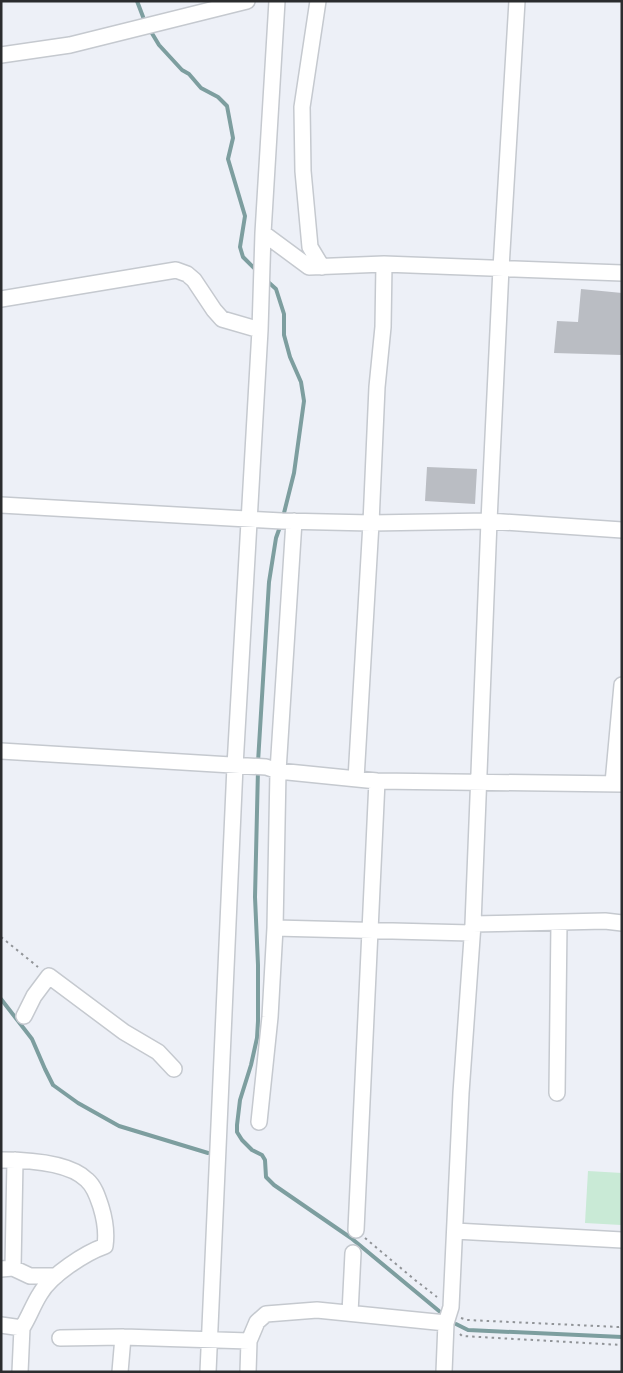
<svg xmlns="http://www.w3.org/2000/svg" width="623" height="1373" viewBox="0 0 623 1373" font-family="'Libre Baskerville',serif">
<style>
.green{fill:#c9ead6}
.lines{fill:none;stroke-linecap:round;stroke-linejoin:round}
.stream{stroke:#7d9e9f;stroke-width:4}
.building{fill:#babdc3}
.minor-casing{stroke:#c5c9cf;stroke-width:18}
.path{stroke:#919498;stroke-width:2;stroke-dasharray:2.5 4;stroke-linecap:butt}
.minor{stroke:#fff;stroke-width:15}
</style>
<rect width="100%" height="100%" fill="#edf0f7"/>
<path class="green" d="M588 1171 622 1173 621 1225 585 1223Z"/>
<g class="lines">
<path class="stream" d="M137 1 145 22
M150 30 159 45 182 70 189 74 201 88 218 97 227 106 233 138 228 159 245 216 240 247 243 257 258 272
M266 280 276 289 284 314V335L290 357 301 382 304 401 294 473 283 517
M258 762 269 582 276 538 281 524
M258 769 255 897 258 965V1021L257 1038 251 1065 240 1100 237 1125V1132L242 1140 252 1150 262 1155 265 1160 266 1177 274 1185 351 1238 439 1311
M1 999 32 1039 45 1069 53 1085 78 1103 119 1126 208 1153
M456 1324 468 1330 622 1337"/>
</g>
<path class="building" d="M581 289 622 293V355L554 353 557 321 578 322Z
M427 467 477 469 475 504 425 501Z"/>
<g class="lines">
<defs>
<path id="minor" d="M318 1 302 107 303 171 310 247 322 267
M1 55 70 45 247 1
M263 233 309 267 384 264 622 273
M1 299 176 270 187 274 194 280 214 310 222 319 260 330
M1 505 282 521 371 523 489 521 622 530
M1 751 266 767 278 771 377 781 622 784
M356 779 371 523 377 387 383 327 384 264
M613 783 622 685
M473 924 605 921 622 923
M275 928 471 933
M24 1016 34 996 49 976 124 1032 158 1052 174 1069
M557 1093 559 923
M259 1122 270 1017 275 928 278 771 294 521
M1 1160C25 1160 69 1162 87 1180 95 1187 98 1198 101 1207 105 1220 107 1232 105 1246 85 1253 51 1275 40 1294 33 1305 29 1317 22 1328L1 1325
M356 1230 377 781
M455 1231 622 1240
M13 1268 30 1276H56
M1 1269 13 1268 15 1160
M350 1313 353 1253
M60 1338 123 1337 249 1341
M20 1372 22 1328
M120 1372 123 1337
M208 1372 235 766 260 330 263 233 277 1
M248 1372 249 1341 257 1322 266 1314 317 1310 446 1323
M444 1372 446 1323 451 1307 461 1093 473 924 489 521 501 268 517 1"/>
</defs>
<use href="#minor" class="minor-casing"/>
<path class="path" d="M1 937 38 967
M365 1238 415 1280 437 1297
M461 1318 467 1320 619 1327 622 1326
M460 1334 462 1336 622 1345"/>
<use href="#minor" class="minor"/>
</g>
<rect width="623" height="1373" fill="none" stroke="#2b2c2e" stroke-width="5"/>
</svg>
